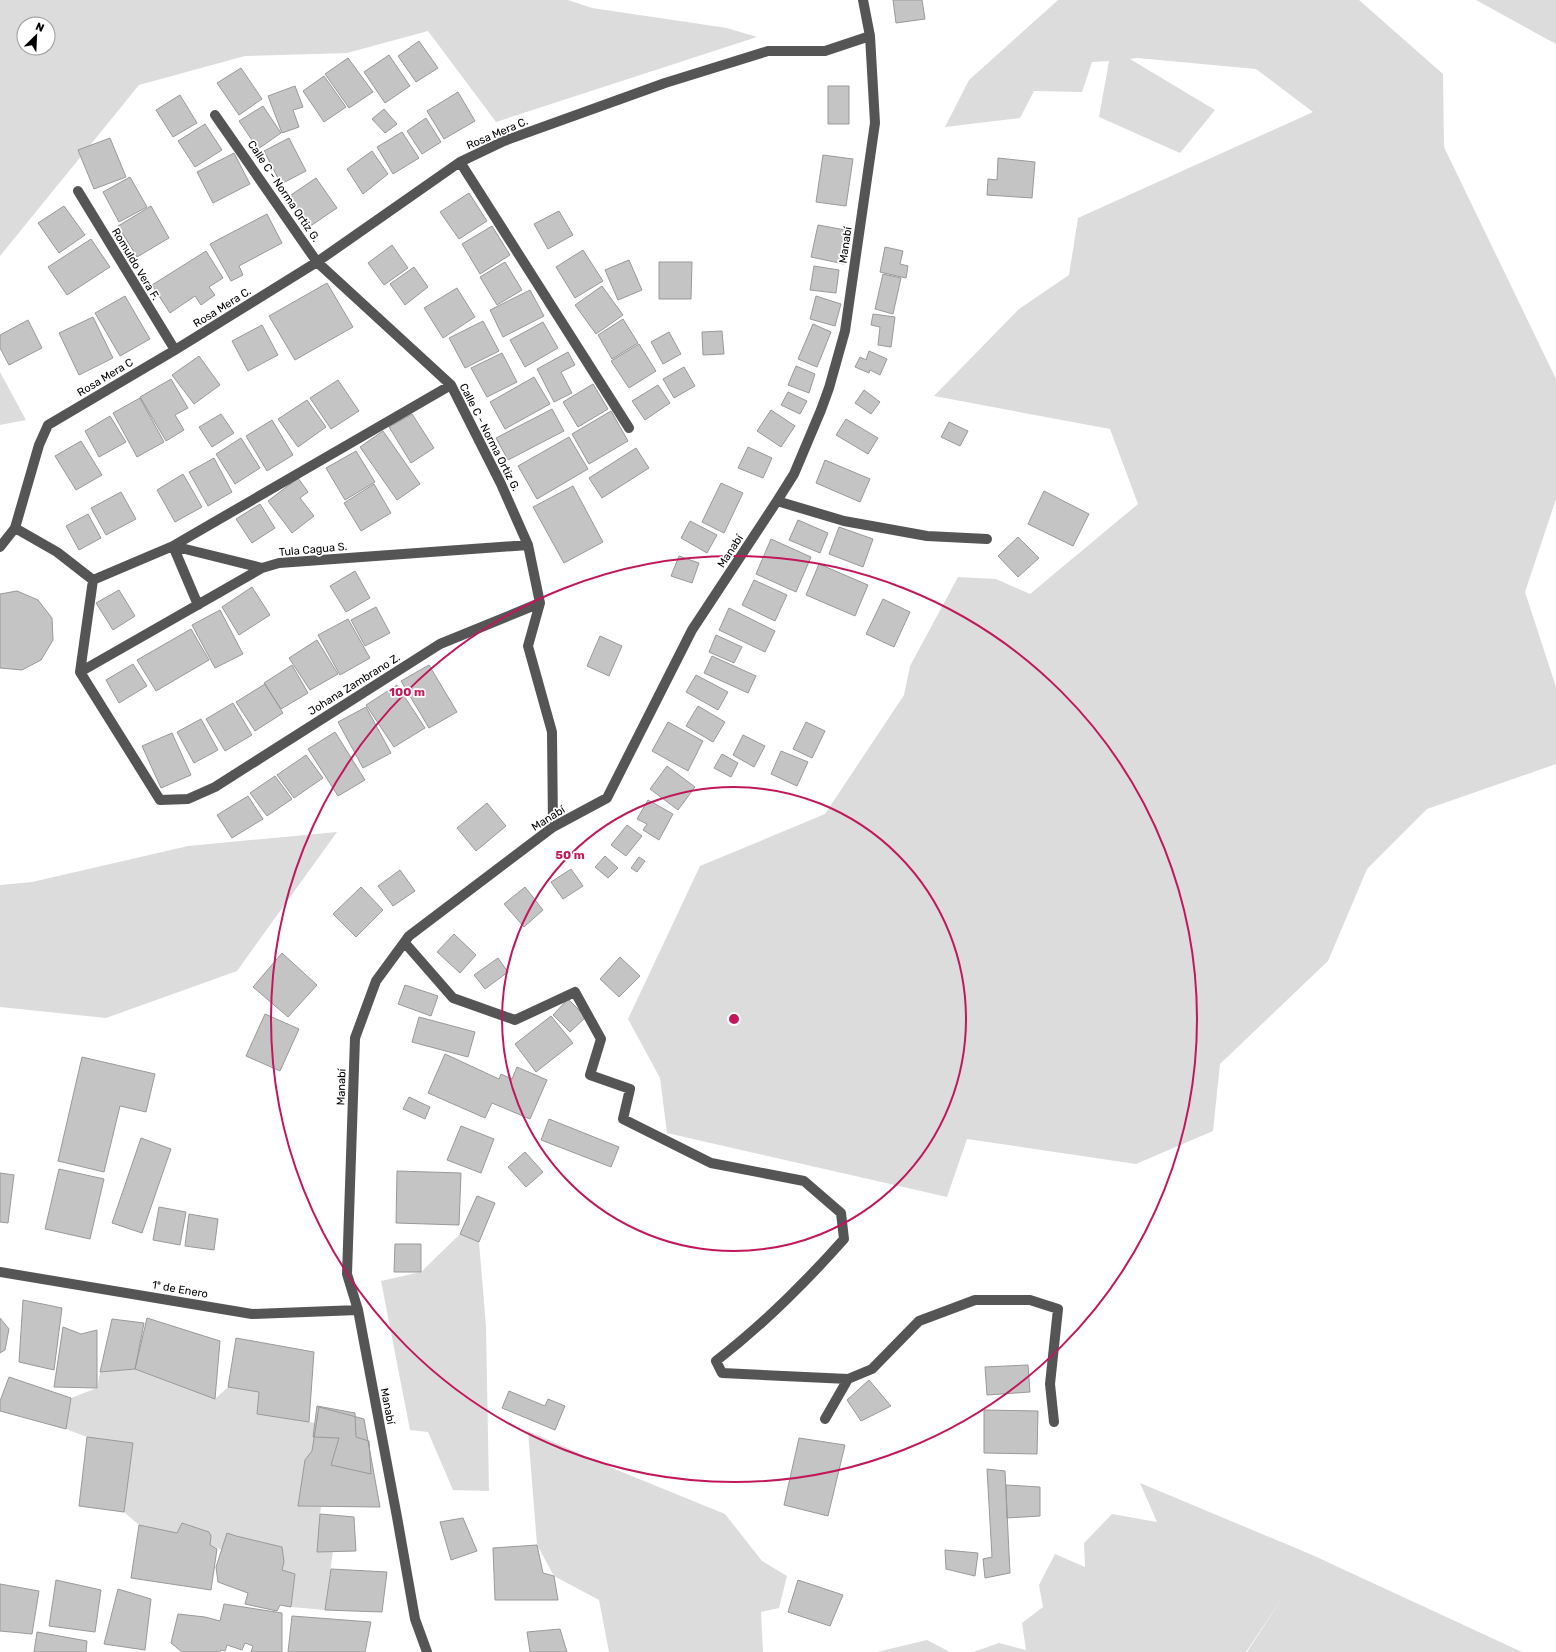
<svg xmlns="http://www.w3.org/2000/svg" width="1556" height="1652" viewBox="0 0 1556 1652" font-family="Rubik,sans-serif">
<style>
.green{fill:#dcdcdc;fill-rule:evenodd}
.building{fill:#c4c4c4;stroke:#999}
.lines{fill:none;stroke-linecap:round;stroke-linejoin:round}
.minor{stroke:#555;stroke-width:10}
.ring{fill:none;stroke:#c2185b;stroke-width:2}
.labels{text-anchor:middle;stroke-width:3.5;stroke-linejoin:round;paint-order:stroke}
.street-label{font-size:11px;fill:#000;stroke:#fff}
.centre{fill:#c2185b;stroke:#fff;stroke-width:2}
.ring-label{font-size:12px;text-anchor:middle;font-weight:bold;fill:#c2185b;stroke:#fff;stroke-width:3.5;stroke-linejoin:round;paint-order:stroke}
</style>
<rect width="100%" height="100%" fill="#fff"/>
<path class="green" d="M0 0H568L592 8 727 28 757 37 496 122 428 31 347 53 245 56 139 85 0 256ZM24 24H48V48H24Z
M1058 0H1359L1443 74 1444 147 1556 379V499L1525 592 1556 687V764L1427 809 1367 869 1328 961 1220 1064 1213 1131 1136 1164 967 1139 947 1197 667 1133 660 1078 628 1019 700 866 825 814 904 695 910 666 958 577 996 579 1030 594 1138 504 1110 429 934 396 1019 309 1069 275 1078 218 1313 112 1256 69 1137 58 1130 59 1215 110 1180 153 1099 117 1109 61 1092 62 1082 92 1034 91 1020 118 945 127 969 80Z
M1476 0H1556V44Z
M0 372 26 420 0 425Z
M337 832 237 971 106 1018 0 1007V885L32 882 188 846Z
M460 1234 479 1242 486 1326 489 1491 453 1490 428 1432 410 1430 381 1281 421 1272Z
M135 1369 215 1399 228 1387 259 1392 257 1414 316 1423 312 1451 305 1461 298 1506 321 1507 320 1514 333 1551 325 1610 291 1607 295 1574 282 1570 284 1562 282 1547 236 1536 227 1533 222 1550 210 1545 211 1536 209 1532 182 1523 177 1533 139 1525 124 1512 133 1443 87 1437 66 1429 71 1398 97 1388 100 1372Z
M528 1431 622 1472 725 1514 762 1561 787 1576 779 1608 761 1612 763 1652H609L599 1600 554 1576 537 1545Z
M1140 1483 1310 1554 1522 1652H1247L1283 1597 1246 1652H973L999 1643 1026 1650 1022 1623 1043 1607 1039 1585 1055 1554 1085 1567 1084 1543 1112 1514 1157 1522Z
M927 1640 950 1652H872H877Z"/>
<path class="building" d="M893 0H922L925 19 896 23Z
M419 41 438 68 416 82 398 56Z
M389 55 410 86 385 103 364 72Z
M348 58 373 92 349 108 325 74Z
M241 68 262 99 239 115 217 83Z
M324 76 346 107 324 122 303 91Z
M295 86 303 107 293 110 299 127 282 133 268 96Z
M828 86H849V124H828Z
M458 92 475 121 444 139 427 111Z
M180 95 197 123 173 137 156 110Z
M263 106 281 133 258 149 239 121Z
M384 109 397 124 385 133 372 119Z
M426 118 441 142 422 154 407 131Z
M205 124 222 150 195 167 178 141Z
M402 132 419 158 393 174 377 147Z
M110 138 126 177 94 189 78 150Z
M289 138 306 171 281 184 264 151Z
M372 151 388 174 363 194 347 169Z
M234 153 250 184 213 203 197 172Z
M823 155 853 159 846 206 816 202Z
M998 158 1035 162 1032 198 987 195 988 179 997 180Z
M130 177 147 207 119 222 103 192Z
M316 178 337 208 309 227 288 197Z
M469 193 487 221 459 239 440 212Z
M64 206 85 235 59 253 38 223Z
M151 206 169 238 137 257 118 226Z
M559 211 573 235 548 249 534 224Z
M267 214 282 243 239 266 243 275 231 281 210 244Z
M818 225 851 231 844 264 811 257Z
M492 226 510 255 480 274 462 244Z
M91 239 110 267 67 295 48 267Z
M392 245 408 268 384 285 368 263Z
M885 247 903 251 900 264 908 266 906 278 880 272Z
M583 250 603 281 575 298 556 267Z
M206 251 223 278 209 287 215 295 201 305 195 296 170 313 152 285Z
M629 260 642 290 618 300 605 270Z
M505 262 522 290 497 305 480 277Z
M659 262H692L691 299H659Z
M814 266 839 270 836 293 810 290Z
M414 267 428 287 405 305 390 284Z
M883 274 901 278 893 314 875 309Z
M327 283 353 327 295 360 269 316Z
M602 286 623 315 596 334 575 305Z
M457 288 475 317 443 338 424 308Z
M530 290 544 316 503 337 490 310Z
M125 296 150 339 120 356 95 313Z
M816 296 841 304 835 326 810 319Z
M873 314 895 317 891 347 878 345 880 327 871 325Z
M93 317 113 358 79 375 59 333Z
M623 319 638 343 612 359 598 335Z
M28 320 42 348 9 365 0 348V335Z
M483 321 499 351 465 368 449 338Z
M543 322 558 348 525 367 510 340Z
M813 324 831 332 817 367 798 359Z
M262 325 278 355 248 371 232 341Z
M722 331 724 354 703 355 702 332Z
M669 332 681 354 663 364 651 342Z
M639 344 656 371 629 388 611 361Z
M869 351 887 359 880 375 870 370 869 373 855 367 860 357 866 360Z
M568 352 575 365 561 372 572 393 554 402 537 369Z
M502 353 517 382 487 397 471 368Z
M199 356 220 385 194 404 172 375Z
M796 366 815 374 809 393 788 385Z
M684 367 695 386 674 398 663 379Z
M534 377 550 404 505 429 490 402Z
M171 379 188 408 175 415 184 430 166 441 140 397Z
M338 380 359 411 331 429 310 398Z
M593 384 608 409 578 427 563 402Z
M658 385 670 403 645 420 632 401Z
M864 390 880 402 871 414 855 403Z
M788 392 807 401 800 414 781 405Z
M140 398 164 442 137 457 113 413Z
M307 400 326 427 298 447 278 419Z
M552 409 564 431 508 460 496 438Z
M771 410 795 426 781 447 757 431Z
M611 411 628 441 589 464 572 434Z
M221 414 234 433 212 447 199 427Z
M412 414 434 448 411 463 389 427Z
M110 416 126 442 99 457 85 431Z
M846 419 878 438 868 454 836 435Z
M272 420 293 455 267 471 246 436Z
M949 422 968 431 960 446 941 437Z
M383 431 420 484 397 500 360 447Z
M569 437 588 469 537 499 518 466Z
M241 438 260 468 235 484 216 454Z
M81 441 102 475 76 490 55 456Z
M748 447 772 458 763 478 738 468Z
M636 448 649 468 602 498 589 478Z
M356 451 375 482 345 500 326 468Z
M214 458 232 492 208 506 189 472Z
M825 460 870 479 860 502 816 483Z
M183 474 202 507 175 522 157 490Z
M298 478 308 492 300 498 314 516 292 533 268 501Z
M721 483 743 493 724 533 702 522Z
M374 484 391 513 361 531 344 503Z
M573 486 603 542 564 563 533 507Z
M1044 491 1089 514 1073 546 1028 524Z
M121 492 136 519 106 535 91 508Z
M260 504 275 528 252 543 236 519Z
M88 514 101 538 79 550 66 526Z
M798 520 828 533 820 553 789 540Z
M690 521 717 535 707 553 681 538Z
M839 527 873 539 863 567 829 554Z
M1018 537 1039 558 1018 577 998 556Z
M771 539 811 557 796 592 756 574Z
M679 556 699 563 692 583 671 576Z
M819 564 868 585 855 616 806 595Z
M355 571 370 598 346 612 330 586Z
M754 580 787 595 775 621 742 605Z
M252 587 270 615 239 635 222 607Z
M119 590 135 616 113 630 96 603Z
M17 591 38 600 52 618 53 640 41 660 22 670 0 668V594Z
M883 599 910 612 894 647 866 634Z
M376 607 390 633 365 646 351 620Z
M729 608 775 631 765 652 719 630Z
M220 610 243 654 215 668 192 625Z
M348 619 370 658 340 675 318 635Z
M191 629 209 660 156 691 137 660Z
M716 635 742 647 734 663 709 652Z
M600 636 622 646 609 676 587 666Z
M317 640 338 674 310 690 289 658Z
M712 656 756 676 748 693 704 673Z
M133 664 147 686 119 703 106 680Z
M292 665 308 693 281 709 264 683Z
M429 665 457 712 429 728 401 681Z
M696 675 728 692 718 710 686 692Z
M265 684 283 713 255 731 236 702Z
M397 685 425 728 394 747 366 705Z
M233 703 252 735 225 751 206 719Z
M698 706 725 722 713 742 686 726Z
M366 707 391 753 363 768 338 722Z
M201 719 218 750 194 763 177 732Z
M668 722 703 741 688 771 652 751Z
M806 722 825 731 812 758 793 749Z
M335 732 365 780 338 796 308 749Z
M172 733 191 775 161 788 142 746Z
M743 735 765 746 754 767 733 755Z
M781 751 808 762 797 786 771 774Z
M722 754 738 763 731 777 714 768Z
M306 755 323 778 294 798 277 775Z
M667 766 695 787 678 810 650 789Z
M275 776 292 799 267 816 250 793Z
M248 796 263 819 232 838 217 815Z
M648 800 673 814 659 840 643 830 647 824 637 819Z
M487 803 506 826 476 851 457 828Z
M627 825 642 836 626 856 611 845Z
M605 856 618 868 608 878 595 867Z
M639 857 645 861 637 872 631 868Z
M571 869 583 886 563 899 551 882Z
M400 870 415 891 393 906 378 886Z
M361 887 383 910 356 937 333 914Z
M525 887 543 910 524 927 504 904Z
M454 934 476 955 460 973 437 952Z
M282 953 317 985 288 1017 253 987Z
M620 957 640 976 619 997 600 979Z
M498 958 508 972 485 989 474 975Z
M405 985 438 996 431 1016 398 1004Z
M568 999 586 1017 570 1032 553 1015Z
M265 1014 299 1029 280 1071 246 1056Z
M551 1016 573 1043 536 1072 515 1044Z
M419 1017 475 1032 468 1057 412 1042Z
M445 1054 499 1079 501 1074 512 1079 517 1067 547 1080 530 1119 492 1103 485 1118 428 1093Z
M82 1057 155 1074 146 1112 120 1106 104 1172 58 1161Z
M409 1097 430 1107 425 1119 403 1109Z
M549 1119 619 1147 611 1167 541 1140Z
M461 1126 494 1139 481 1173 447 1160Z
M141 1138 171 1149 142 1233 112 1223Z
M525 1152 543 1172 526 1187 508 1167Z
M59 1169 104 1179 90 1239 45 1229Z
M397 1171 461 1173 459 1225 396 1223Z
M0 1173 14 1175 8 1223 0 1222Z
M477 1196 495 1203 479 1242 460 1234Z
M159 1207 186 1212 180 1245 153 1240Z
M189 1214 218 1219 214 1250 185 1246Z
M395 1244H421V1272H394Z
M23 1300 62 1308 54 1370 19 1362Z
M0 1318 9 1329 5 1350 0 1353Z
M147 1318 220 1341 215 1399 135 1369Z
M112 1319 144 1323 135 1369 100 1372Z
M63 1327 81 1334 97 1330V1388L54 1387Z
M236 1338 314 1352 309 1422 257 1414 259 1392 228 1387Z
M1028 1365 1030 1392 987 1395 985 1367Z
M9 1377 71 1398 66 1429 0 1411V1401Z
M869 1380 891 1406 861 1421 847 1400Z
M509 1391 545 1406 548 1399 565 1406 555 1430 502 1408Z
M317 1406 355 1413 356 1437 369 1441 371 1474 331 1465 339 1438 313 1437Z
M319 1407 364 1419 380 1507 298 1506 305 1460 312 1451Z
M984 1410 1038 1411 1037 1454 984 1453Z
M87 1437 133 1443 124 1512 79 1506Z
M799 1438 845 1445 828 1516 784 1505Z
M987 1469 1005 1471 1010 1573 985 1578 983 1559 992 1557Z
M1006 1485 1040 1487V1516L1007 1518Z
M320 1514 354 1517 356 1551 317 1552Z
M463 1518 477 1551 451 1560 440 1522Z
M182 1523 209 1532 211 1536 210 1545 217 1549 211 1590 131 1578 139 1525 177 1533Z
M227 1533 236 1536 282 1547 284 1562 282 1570 295 1574 291 1607 280 1605 277 1611 245 1604 248 1593 218 1582 216 1567Z
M537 1545 543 1573 554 1576 558 1600H495L493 1548Z
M945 1550 978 1553 975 1576 946 1569Z
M331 1569 387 1572 382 1612 325 1610Z
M56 1580 101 1590 95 1632 49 1626Z
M798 1580 843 1595 830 1626 788 1612Z
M0 1584 39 1591 32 1634 0 1631Z
M118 1589 151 1599 145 1650 104 1644Z
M224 1604 282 1613V1652H251L253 1646 245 1643 242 1650 227 1645 225 1651 221 1650 220 1652H182L171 1643 178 1614 205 1617 220 1621Z
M292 1616 371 1622 365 1652H288Z
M560 1629 567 1652H530L527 1632Z
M37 1632 87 1641 86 1652H34Z"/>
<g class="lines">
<path class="minor" d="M215 115 317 262 451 385 501 484 528 545 540 603 528 646 552 732 553 827
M460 162 629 428
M78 191 175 350
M777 501 844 521 927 536 987 539
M15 528 57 552 93 580
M173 546 262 568
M173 546 198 605
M0 547 15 528 39 445 48 425 175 350 317 262 460 162 504 141 665 83 768 51H825L870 36
M93 580 80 672 160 800 188 799 215 787 440 644 540 603
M93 580 173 546 451 385
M80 672 262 568 279 563 528 545
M405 943 453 998 515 1020 575 992 601 1039 590 1075 630 1089 623 1119 711 1163 804 1181 841 1213 844 1239C804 1284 764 1324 716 1361L722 1373 848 1379 872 1369 919 1321 975 1300H1030L1058 1309 1050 1384 1054 1422
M0 1272 252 1314 358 1310
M825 1419 848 1379
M427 1652 415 1619 397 1517 358 1310 347 1274 355 1038 376 981 409 936 553 827 607 798 692 630 777 501 794 474 821 410 829 388 845 331 875 123 870 36 863 0"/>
</g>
<g class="ring">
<circle cx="734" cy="1019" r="232"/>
<circle cx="734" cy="1019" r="463"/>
</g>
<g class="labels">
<g class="street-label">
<text transform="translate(497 133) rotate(-23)" y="4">Rosa Mera C.</text>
<text transform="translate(284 191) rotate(56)" y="4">Calle C - Norma Ortiz G.</text>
<text transform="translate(845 245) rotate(-82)" y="4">Manabí</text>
<text transform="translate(136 264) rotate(59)" y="4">Romuldo Vera F.</text>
<text transform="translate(222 307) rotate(-32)" y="4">Rosa Mera C.</text>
<text transform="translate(105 377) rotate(-31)" y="4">Rosa Mera C</text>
<text transform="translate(490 437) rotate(63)" y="4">Calle C - Norma Ortiz G.</text>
<text transform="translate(313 549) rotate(-5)" y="4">Tula Cagua S.</text>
<text transform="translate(730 551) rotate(-57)" y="4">Manabí</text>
<text transform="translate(354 684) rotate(-32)" y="4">Johana Zambrano Z.</text>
<text transform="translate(548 818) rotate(-32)" y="4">Manabí</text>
<text transform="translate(341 1087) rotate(-88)" y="4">Manabí</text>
<text transform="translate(180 1289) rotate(10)" y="4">1º de Enero</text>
<text transform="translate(388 1406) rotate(79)" y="4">Manabí</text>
</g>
</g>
<circle cx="734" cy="1019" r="6" class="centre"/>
<g class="ring-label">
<text x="407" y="696">100 m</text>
<text x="570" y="859">50 m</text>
</g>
<g transform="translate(36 36) rotate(24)"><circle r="19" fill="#ffffff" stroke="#999999"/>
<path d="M0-3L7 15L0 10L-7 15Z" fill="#000000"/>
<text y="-6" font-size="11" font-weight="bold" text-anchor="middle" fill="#000000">N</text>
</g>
</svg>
